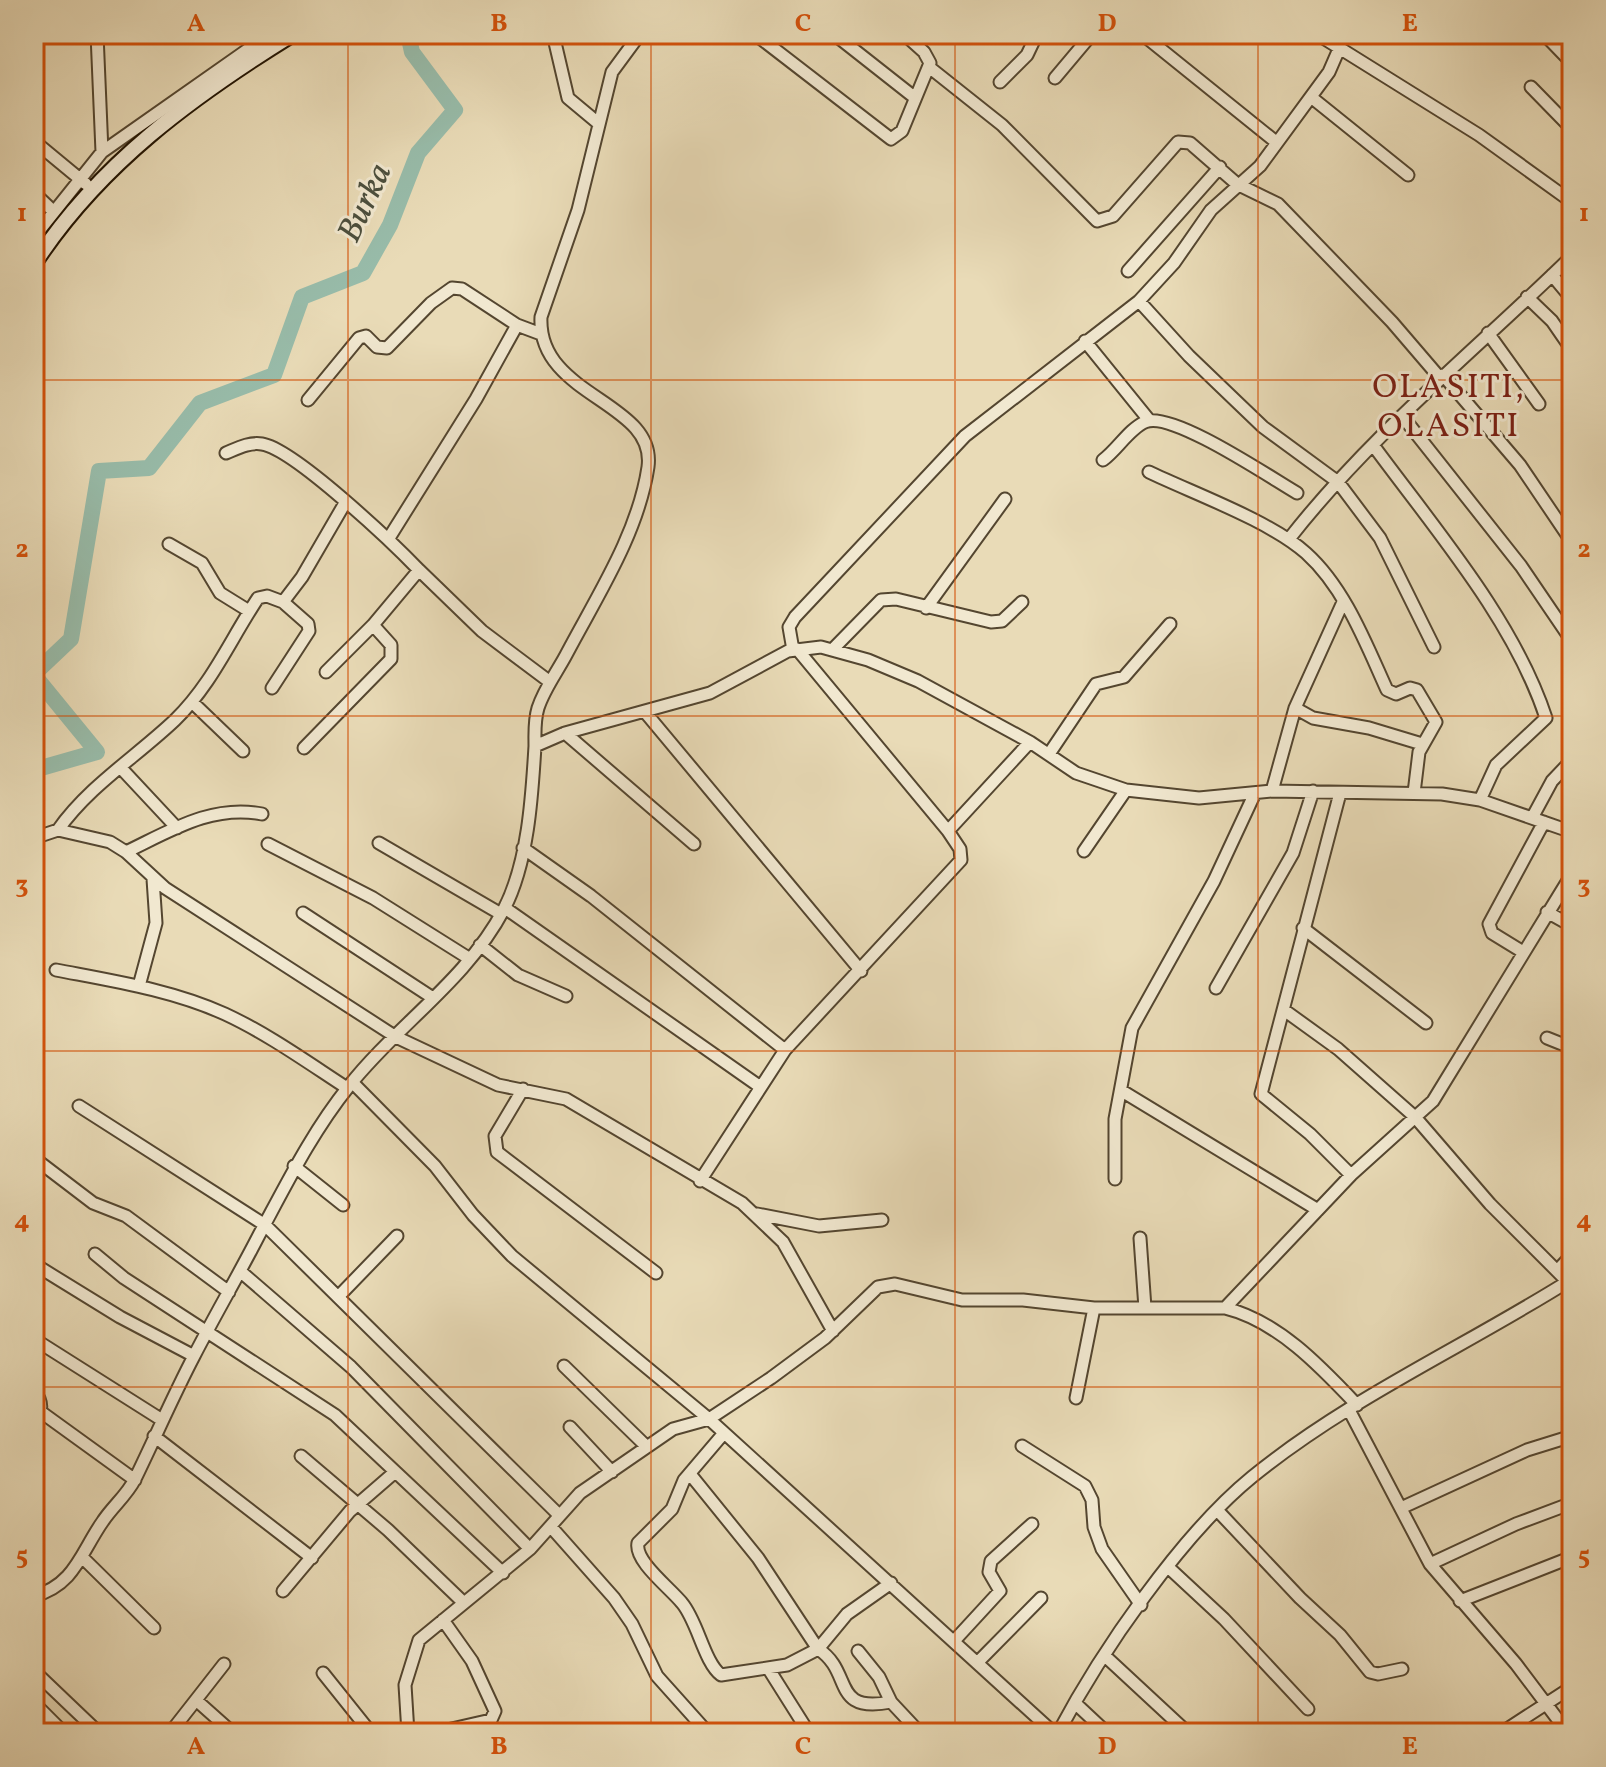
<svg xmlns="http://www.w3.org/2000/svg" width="1606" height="1767" viewBox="0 0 1606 1767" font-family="Vollkorn,serif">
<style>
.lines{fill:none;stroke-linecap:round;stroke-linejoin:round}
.river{stroke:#98bcaa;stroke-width:16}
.street-casing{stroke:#544630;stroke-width:15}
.secondary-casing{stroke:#231503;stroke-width:18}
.street{stroke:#f1e8d0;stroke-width:11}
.secondary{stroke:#f1e8d0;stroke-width:14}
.grid{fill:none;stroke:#d4520b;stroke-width:2;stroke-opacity:0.55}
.labels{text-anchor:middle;stroke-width:6;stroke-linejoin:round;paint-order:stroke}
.water-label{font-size:34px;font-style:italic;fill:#4c4f3d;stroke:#f1e8d0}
.neighbourhood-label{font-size:34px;letter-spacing:2px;fill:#7a1f14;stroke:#f1e8d0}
.neatline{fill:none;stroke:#d4520b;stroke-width:3}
.grid-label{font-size:26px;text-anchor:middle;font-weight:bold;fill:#d4520b}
</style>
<rect width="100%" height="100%" fill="#e9dbb7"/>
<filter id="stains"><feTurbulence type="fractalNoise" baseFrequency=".0025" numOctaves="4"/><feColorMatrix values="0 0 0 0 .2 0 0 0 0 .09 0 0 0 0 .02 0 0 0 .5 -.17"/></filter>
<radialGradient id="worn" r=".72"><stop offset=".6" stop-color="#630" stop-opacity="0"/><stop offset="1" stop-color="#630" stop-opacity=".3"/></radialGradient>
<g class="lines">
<path class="river" d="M34 674 71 639 99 471 149 468 200 403 274 375 302 297 363 273 390 225 418 153 455 110 412 52 408 34
M34 675 97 752 34 770"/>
<defs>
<path id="street" d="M97 34 102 152
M553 34 568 98 598 123
M755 34 891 139 902 131 930 63 924 52 904 34
M834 34 914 97
M1142 34 1276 142
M1317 34 1479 135 1572 202
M1544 34 1572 63
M929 67 1002 125 1097 221 1113 216 1178 142 1190 143 1237 184 1278 204 1392 322 1440 378
M1055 78 1092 34
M1000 82 1027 55 1037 34
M1531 87 1572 129
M1311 97 1408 175
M34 141 86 184
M34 193 54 212
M34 237 102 152 270 34
M1128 271 1220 167
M1552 275 1572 299
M1527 297 1552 321 1572 350
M1139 301 1189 356 1263 427 1338 482 1380 538 1434 647
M1488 333 1539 404
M1085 341 1149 420
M1443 375 1520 465 1572 542
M308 400 359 338 366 336 377 347 387 348 431 303 452 288 462 289 517 325 541 334
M1403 417 1521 566 1572 641
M1373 445C1434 528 1514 620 1546 718L1496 765 1480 800
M226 453C238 448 249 442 262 444 294 449 393 543 419 570L373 625 391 645V659L304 748
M1103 460C1117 450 1129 429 1145 422 1171 410 1271 478 1297 493
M1149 472C1195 494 1270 521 1306 553 1345 588 1366 644 1387 690L1396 694 1410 688 1417 690 1436 722 1419 752 1414 793
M389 538 476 399 517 325
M1289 539C1371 434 1477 349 1572 256
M169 544 202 563 220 593 249 611
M419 570 482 631 550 682
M926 608 1005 499
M833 649 881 600 896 599 991 622 1002 621 1022 602
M793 650 789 627 795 617 965 436 1139 301 1174 263 1211 210 1260 166 1329 72 1339 49
M326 672 373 625
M272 688 309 631 308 624 283 602
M192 702 243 751
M1295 708 1313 718 1369 728 1422 744
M645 712 861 971
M565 733 694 844
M535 746 565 733 710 693 788 651 821 647 868 660 918 681 1030 742 1076 773 1126 790 1199 798 1272 791 1442 794 1480 800 1572 832
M1049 754 1096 684 1124 677 1170 624
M120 767 177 828
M1272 791 1295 708 1343 602
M1340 793 1261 1094 1310 1134 1351 1175
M1532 818 1552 781 1571 761
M58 830C89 786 136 757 175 720 212 684 230 640 258 598L267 596 283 602 302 577 345 503
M948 831 1030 742
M34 838 58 830 110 842 126 852 165 888 396 1037 498 1085 566 1099 742 1203 783 1242 833 1331
M379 843 501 914
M268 844 373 898 470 959
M523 848 591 896 785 1050
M1084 851 1126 790
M126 852C170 831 212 804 262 814
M505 908 759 1086
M1547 912 1572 926
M303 913 433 998
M1303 928 1426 1023
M480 945 518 975 566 996
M1523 952 1492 933 1489 924 1544 822
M56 970C113 981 172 990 225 1014 268 1034 307 1062 347 1088
M139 986 156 923 153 879
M1216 988 1293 853 1313 791
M1284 1010 1338 1049 1415 1117 1490 1204 1568 1282
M1547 1038 1572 1048
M352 1082 435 1166 473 1215 512 1256 709 1419 1054 1733
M523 1089 495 1136 497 1152 656 1273
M1122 1091 1318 1210
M79 1106 265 1225 558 1514
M34 1158 93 1203 126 1216 229 1292
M294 1166 343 1205
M1115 1179V1119L1132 1028 1214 881 1255 793
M700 1181 785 1050 961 860 960 849 948 831 797 649
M757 1214 819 1226 882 1220
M1140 1238 1145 1308
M95 1254 124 1278 335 1415 503 1573
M34 1264 120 1317 194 1356
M240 1271 351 1367 530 1549 419 1640 405 1685 408 1733
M1557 1271 1572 1255
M338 1297 397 1236
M1225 1308 1351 1175 1433 1101 1572 874
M34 1339 162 1420
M564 1366 647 1447
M34 1390C43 1402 43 1411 34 1423
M1076 1398 1094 1308
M1349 1410 1430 1564 1516 1664 1568 1733
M41 1412 135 1480
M570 1427 612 1472
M724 1433 684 1480 672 1509 638 1543C634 1561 670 1588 682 1603 698 1622 704 1662 721 1675L787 1665 818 1649C854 1672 830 1714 891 1702
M154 1436 312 1558
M1022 1446 1085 1486 1092 1500 1094 1527 1102 1549 1141 1605
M301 1456 388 1530 464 1603
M690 1474 758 1558 818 1649 847 1614 891 1583
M1401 1508 1527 1450 1572 1436
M1217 1510 1300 1598 1340 1635 1370 1672 1378 1674 1402 1669
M552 1528 614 1598 632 1624 657 1676 708 1733
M530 1549 580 1493 673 1429 709 1419 771 1378 825 1338 878 1287 895 1284 962 1300H1023L1094 1308H1225C1278 1321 1321 1367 1357 1405
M83 1558 154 1628
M1430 1564 1516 1524 1572 1503
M1168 1567 1224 1619 1308 1709
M283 1591 350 1511 395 1472
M34 1596C75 1585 81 1552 103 1521 113 1506 127 1495 135 1479 155 1438 173 1396 194 1356 215 1315 238 1276 259 1235 287 1183 312 1132 349 1086 397 1025 467 980 504 909 528 863 532 797 535 746 535 733 534 721 538 708 544 689 557 672 566 655 597 596 638 534 648 467 657 401 537 397 541 317L578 210 612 72 640 34
M1460 1601 1572 1557
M954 1641 1000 1591 989 1572 991 1561 1032 1524
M858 1651 879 1677 891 1702 920 1733
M1105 1656 1188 1733
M977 1663 1041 1598
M768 1668 809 1733
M34 1671 99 1733
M323 1673 371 1733
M196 1700 233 1733
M34 1703 64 1733
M1075 1703 1107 1733
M170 1733 224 1664
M434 1733 491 1720 495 1711 472 1661 443 1620
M1058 1733C1101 1652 1181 1535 1252 1477 1349 1398 1466 1346 1572 1279
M1501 1733 1572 1687"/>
<path id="secondary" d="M34 264C99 164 193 96 293 34"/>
</defs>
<use href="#street" class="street-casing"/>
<use href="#secondary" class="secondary-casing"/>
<use href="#street" class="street"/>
<use href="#secondary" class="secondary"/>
</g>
<path class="grid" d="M348 34V1733M651 34V1733M955 34V1733M1258 34V1733M34 380H1572M34 716H1572M34 1051H1572M34 1387H1572"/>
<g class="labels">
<g class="water-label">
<text transform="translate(363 202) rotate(-65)" y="12">Burka</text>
</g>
<g class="neighbourhood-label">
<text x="1449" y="397">OLASITI,<tspan x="1449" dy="39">OLASITI</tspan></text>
</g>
</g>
<rect width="1606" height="1767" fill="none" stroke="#e9dbb7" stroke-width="88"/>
<rect x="44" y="44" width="1518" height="1679" class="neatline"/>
<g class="grid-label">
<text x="196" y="31">A</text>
<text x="499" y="31">B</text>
<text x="803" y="31">C</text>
<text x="1107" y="31">D</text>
<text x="1410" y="31">E</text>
<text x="22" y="221">1</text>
<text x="1584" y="221">1</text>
<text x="22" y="557">2</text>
<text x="1584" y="557">2</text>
<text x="22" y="893">3</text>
<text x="1584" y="893">3</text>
<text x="22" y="1228">4</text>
<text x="1584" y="1228">4</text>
<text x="22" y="1564">5</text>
<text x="1584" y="1564">5</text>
<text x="196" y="1754">A</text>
<text x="499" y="1754">B</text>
<text x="803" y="1754">C</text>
<text x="1107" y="1754">D</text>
<text x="1410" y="1754">E</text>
</g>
<rect width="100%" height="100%" filter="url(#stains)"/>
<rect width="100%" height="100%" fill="url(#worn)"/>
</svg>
